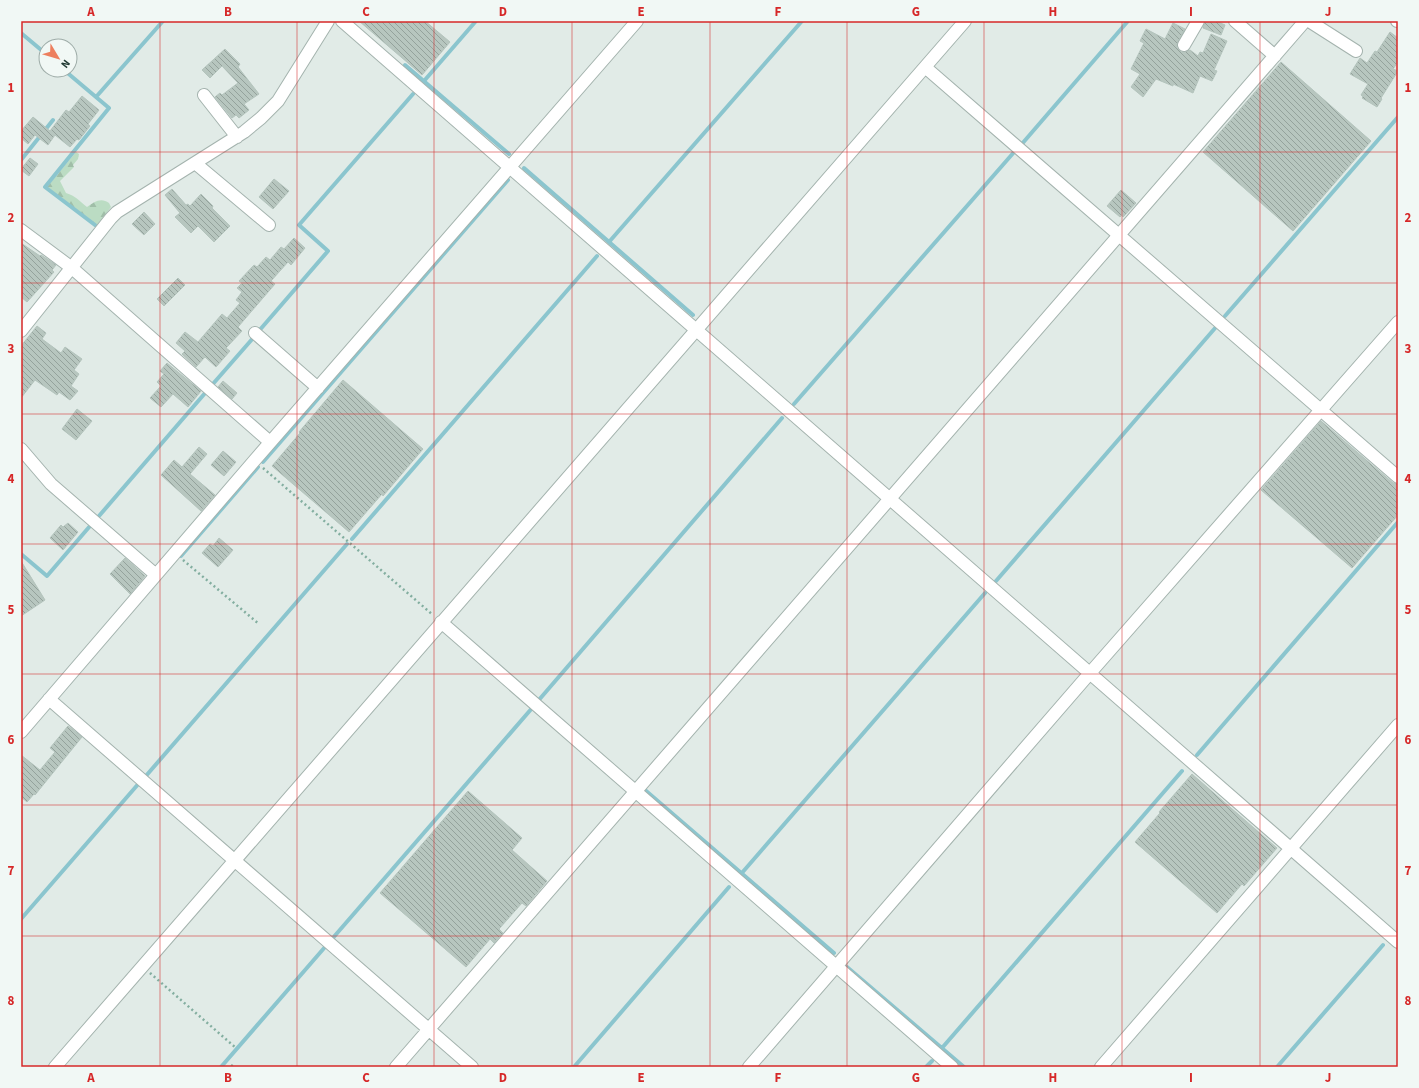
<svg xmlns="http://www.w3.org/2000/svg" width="1419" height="1088" viewBox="0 0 1419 1088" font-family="'Source Sans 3',sans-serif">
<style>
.forest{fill:url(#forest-firs)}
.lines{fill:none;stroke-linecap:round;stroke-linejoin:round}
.stream{stroke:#8bc5ce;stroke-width:4}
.building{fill:url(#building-back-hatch);stroke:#b4c4bd}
.minor-casing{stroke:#a4b3ae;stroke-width:14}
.path{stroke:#83aea0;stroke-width:2.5;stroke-dasharray:2 3;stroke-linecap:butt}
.minor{stroke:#fff;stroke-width:12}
.grid{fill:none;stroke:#d62828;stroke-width:1;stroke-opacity:0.55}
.neatline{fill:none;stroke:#d62828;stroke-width:1.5}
.grid-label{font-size:13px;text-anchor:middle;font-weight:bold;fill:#d62828}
</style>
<defs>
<pattern id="forest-firs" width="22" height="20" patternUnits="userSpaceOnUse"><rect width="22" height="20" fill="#bbdcc3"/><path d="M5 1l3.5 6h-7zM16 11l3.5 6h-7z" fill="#a0bea8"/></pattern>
<pattern id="building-back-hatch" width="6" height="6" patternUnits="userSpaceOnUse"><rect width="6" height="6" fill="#b7c6bf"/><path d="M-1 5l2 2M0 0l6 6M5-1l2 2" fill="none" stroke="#94a29c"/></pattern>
</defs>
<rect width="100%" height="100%" fill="#e1ebe7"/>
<path class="forest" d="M76 152 79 154 78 159 73 165 74 167 60 181 66 193C76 196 78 200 87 207 94 202 101 197 109 203L111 207 97 225 47 187Z"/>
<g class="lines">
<path class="stream" d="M21 33 46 54
M405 65 509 154
M64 70 109 108 45 187 95 225
M424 81 476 21
M96 97 163 21
M1021 145 1128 21
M21 160 53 120
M524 168 693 315
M609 242 802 21
M1225 316 1398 117
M258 332 328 251 299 225 413 94
M212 385 254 337
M794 404 1015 151
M263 462 508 180
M99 516 206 392
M352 539 597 256
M21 554 47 576 90 526
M181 556 258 467
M996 581 1216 327
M538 701 782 418
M1197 755 1398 522
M145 777 347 544
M645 790 834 953
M741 874 985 593
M21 919 140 782
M332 939 533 707
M847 967 964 1067
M942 1048 1182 771
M221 1067 325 947
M574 1067 729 887
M926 1067 932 1061
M1277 1067 1383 945"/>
</g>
<path class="building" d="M359 21H425L450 42 422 75Z
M1205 21H1216L1225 25 1221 35 1203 28Z
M1173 23 1185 29 1177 45V48L1181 52H1184L1190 50 1198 56 1200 52 1203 53 1211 34 1227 41 1214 70 1217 71 1212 81 1200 76 1193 93 1173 84V86L1156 79 1143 97 1131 87 1140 74 1131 69 1144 43 1140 41 1146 29 1165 39Z
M1390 32 1398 38V62L1393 69 1398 71 1381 98 1382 99 1377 107 1362 98 1363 97 1361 95 1368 84 1350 74 1360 58 1367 63 1375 51 1377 52Z
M225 49 240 64 238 67 259 94 244 104 249 110 239 118 236 115 232 118 215 97 220 93 222 95 238 83 222 66 210 78 202 70Z
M1281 62 1371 141 1293 231 1203 152Z
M82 96 99 110 88 124 90 126 79 140 77 139 70 147 55 135 48 145 35 135 28 144 21 138V131L33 117 50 131 66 110 69 112Z
M30 158 38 164 29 176 21 170V169Z
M274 179 289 191 273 209 259 197Z
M172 189 186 205 188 204 190 206 201 194 213 206 212 208 230 226 214 242 198 226 191 233 175 217 180 213 165 195Z
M1121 190 1136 203 1123 217 1122 215 1120 217 1107 206Z
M144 212 155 224 144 235 132 224Z
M294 238 305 248 291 265 288 262 271 281 275 284 238 327 242 331 226 348 230 351 216 367 205 357 196 367 182 354 185 351 176 343 185 332 198 342 222 314 227 318 240 303 236 300 242 292 237 288 242 283 239 281 254 265 257 267 266 257 270 260 281 247 284 249Z
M21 243 40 256 41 255 56 265 52 270 54 272 27 302 21 297Z
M178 278 185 285 164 306 157 299Z
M37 326 46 333 42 339 61 353 65 347 82 359 74 370 79 374 71 386 78 391 70 400 59 392 57 395 35 380 21 398V346Z
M167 363 201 391 188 407 173 394 161 407 150 398 161 386 157 382 164 374 160 371Z
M343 380 423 449 383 496 382 494 349 532 272 466 300 433 299 432Z
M223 381 237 393 232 399 218 387Z
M77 409 92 421 76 440 62 429Z
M1321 421 1393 483 1398 484V515L1352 568 1261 490Z
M199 447 207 454 190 474 215 495 201 511 161 475 174 460 182 467Z
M223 451 236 462 224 476 211 465Z
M68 523 78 532 63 550 50 538 61 525 63 527Z
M219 538 233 550 218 567 202 553 210 544 213 546Z
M125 558 145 576 130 594 110 574Z
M21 561 45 600 21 616Z
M68 726 82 737 35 795 34 794 27 802 21 797V755L40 770 55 752 50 748Z
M1192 774 1277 848 1244 886 1242 884 1217 913 1135 842 1160 813 1159 812Z
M468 791 522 838 512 850 547 881 526 906 522 903 499 929 503 933 500 936 494 943 490 939 466 967 380 893Z"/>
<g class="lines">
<defs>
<path id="minor" d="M342 21 1398 942
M1235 21 1275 56
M1309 21 1356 51
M1397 21H1398
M1184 45 1198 21
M925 67 1398 477
M204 95 237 137
M195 163 269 225
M21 230 72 268 270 442
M21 331 111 218 117 212 244 132 261 118 278 101 328 21
M255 333 318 388
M21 449 51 484 156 575
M441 622 952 1067
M49 699 472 1067
M21 732 254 461 637 21
M55 1067 965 21
M396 1067 1305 21
M749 1067 1090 673 1398 322
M1101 1067 1398 725"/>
</defs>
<use href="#minor" class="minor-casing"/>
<path class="path" d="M263 468 433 615
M183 560 259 624
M150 973 236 1048
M231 1065 234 1067"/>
<use href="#minor" class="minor"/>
</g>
<path class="grid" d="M160 21V1067M297 21V1067M434 21V1067M572 21V1067M710 21V1067M847 21V1067M984 21V1067M1122 21V1067M1260 21V1067M21 152H1398M21 283H1398M21 414H1398M21 544H1398M21 674H1398M21 805H1398M21 936H1398"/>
<rect width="1419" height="1088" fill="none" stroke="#f1f8f5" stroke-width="44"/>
<g transform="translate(58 58) rotate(128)"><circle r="19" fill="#f1f8f5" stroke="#9eaca8"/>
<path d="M0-3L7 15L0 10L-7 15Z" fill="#ed7f5e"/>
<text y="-6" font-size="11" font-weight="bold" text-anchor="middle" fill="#223b34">N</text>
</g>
<rect x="22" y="22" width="1375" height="1044" class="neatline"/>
<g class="grid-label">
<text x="91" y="16">A</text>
<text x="228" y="16">B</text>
<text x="366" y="16">C</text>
<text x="503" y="16">D</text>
<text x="641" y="16">E</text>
<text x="778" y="16">F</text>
<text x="916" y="16">G</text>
<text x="1053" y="16">H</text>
<text x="1191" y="16">I</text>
<text x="1328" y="16">J</text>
<text x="11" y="92">1</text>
<text x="1408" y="92">1</text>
<text x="11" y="222">2</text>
<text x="1408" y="222">2</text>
<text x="11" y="353">3</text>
<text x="1408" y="353">3</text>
<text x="11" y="483">4</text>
<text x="1408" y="483">4</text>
<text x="11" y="614">5</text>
<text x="1408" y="614">5</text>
<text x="11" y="744">6</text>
<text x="1408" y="744">6</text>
<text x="11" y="875">7</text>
<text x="1408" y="875">7</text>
<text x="11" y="1005">8</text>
<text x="1408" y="1005">8</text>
<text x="91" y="1082">A</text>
<text x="228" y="1082">B</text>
<text x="366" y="1082">C</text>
<text x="503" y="1082">D</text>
<text x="641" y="1082">E</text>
<text x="778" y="1082">F</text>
<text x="916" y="1082">G</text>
<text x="1053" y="1082">H</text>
<text x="1191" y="1082">I</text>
<text x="1328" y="1082">J</text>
</g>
</svg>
